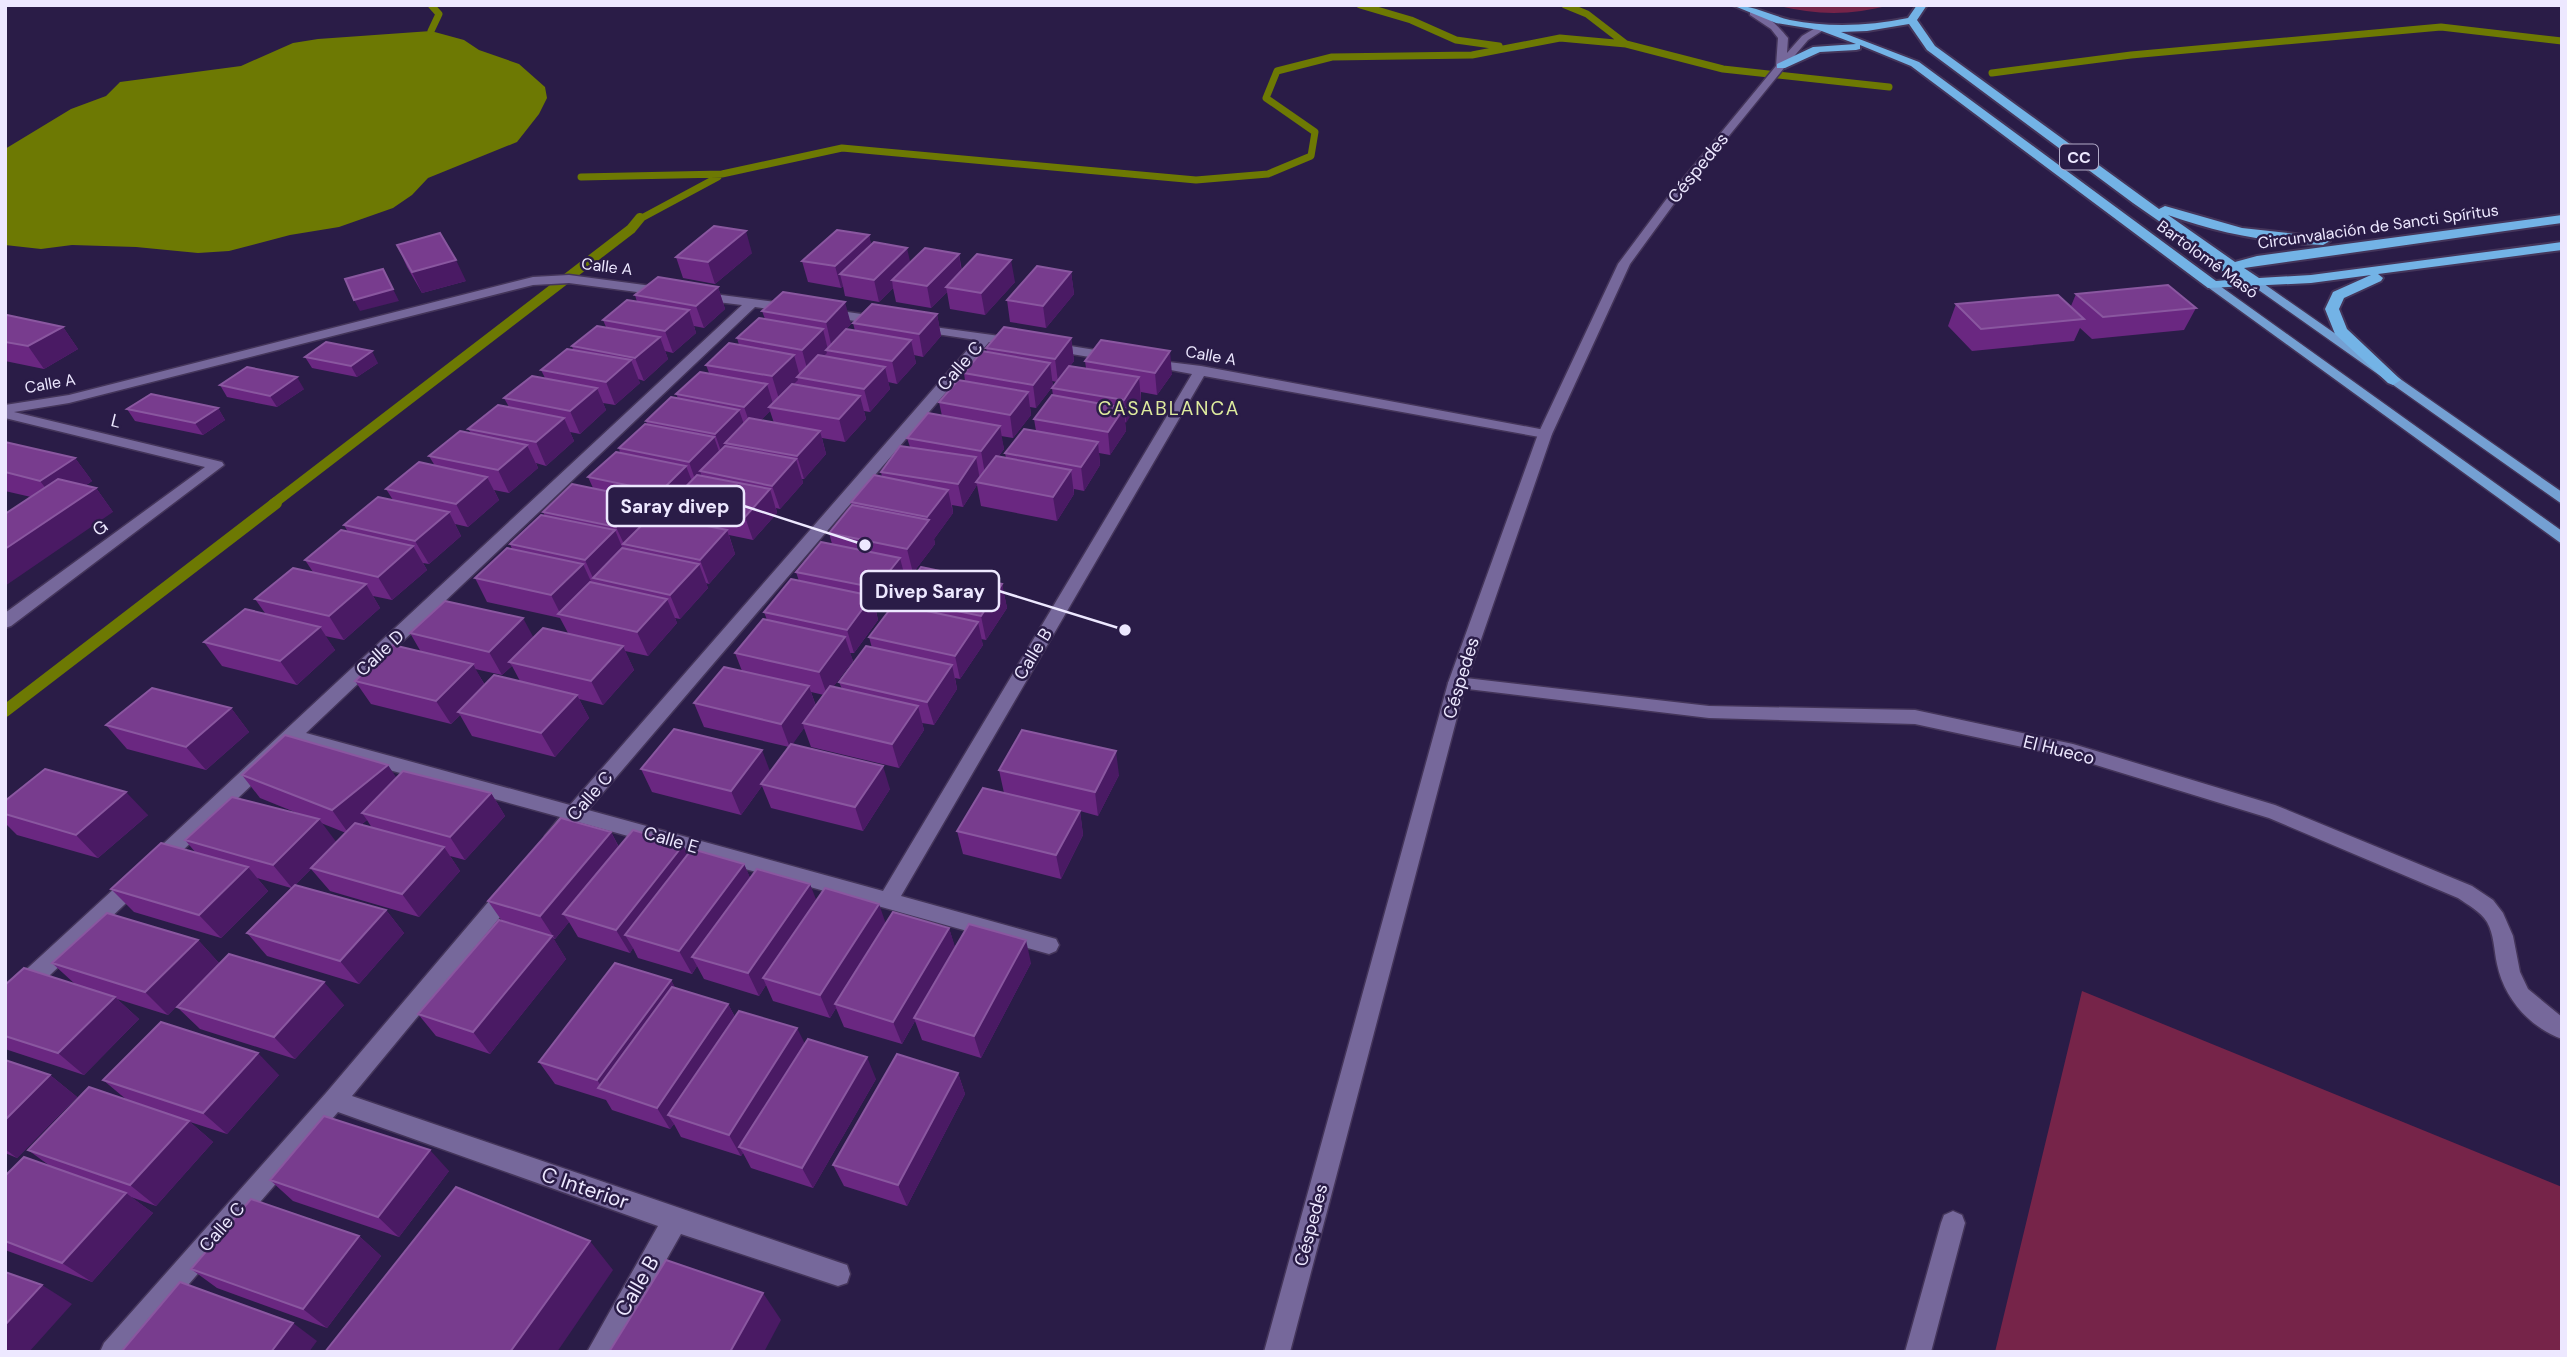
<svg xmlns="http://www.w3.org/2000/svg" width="2567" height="1357" viewBox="0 0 2567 1357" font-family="'DM Sans',sans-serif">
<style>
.green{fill:#762449}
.water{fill:#6d7903}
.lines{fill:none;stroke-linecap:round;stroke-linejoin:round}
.stream-far2{stroke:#6d7903;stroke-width:7}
.stream-far1{stroke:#6d7903;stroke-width:10}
.stream{stroke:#6d7903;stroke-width:12}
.minor-casing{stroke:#44355a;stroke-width:3}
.tertiary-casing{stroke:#44355a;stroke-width:3}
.primary-casing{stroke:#44355a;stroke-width:3}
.trunk-casing{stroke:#44355a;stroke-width:4}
.minor{fill:#76689b;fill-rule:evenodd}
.tertiary{fill:#76689b;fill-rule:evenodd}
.primary{fill:#74a0d3;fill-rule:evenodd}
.trunk{fill:#73b3e6;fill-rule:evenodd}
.wall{fill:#6a2781;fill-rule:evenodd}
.shaded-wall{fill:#4a1a64}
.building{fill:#783c8e;stroke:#8a57a0;stroke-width:2}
.labels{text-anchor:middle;stroke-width:5;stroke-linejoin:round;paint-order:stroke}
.shield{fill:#2a1c47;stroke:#b2abc8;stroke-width:2}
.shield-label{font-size:16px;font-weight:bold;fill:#ede8ff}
.far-street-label{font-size:16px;fill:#ede8ff;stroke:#2a1c47}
.street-label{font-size:18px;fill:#ede8ff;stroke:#2a1c47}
.neighbourhood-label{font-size:19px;letter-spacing:2px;fill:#dfec9e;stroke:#2a1c47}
.near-street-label{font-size:21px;fill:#ede8ff;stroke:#2a1c47}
.leader{fill:none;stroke:#ede8ff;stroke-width:2.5}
.callout-dot{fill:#ede8ff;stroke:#2a1c47;stroke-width:2.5}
.callout{fill:#2a1c47;stroke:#ede8ff;stroke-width:2.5}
.callout-label{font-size:19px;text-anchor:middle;font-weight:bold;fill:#ede8ff}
</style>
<rect width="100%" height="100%" fill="#2a1c47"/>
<path class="green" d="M1775 5H1889C1851 16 1814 15 1775 5Z
M2082 991 2562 1187V1352H1995Z"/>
<path class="water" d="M431 31 464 40 479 50 519 64 545 87 547 98 539 114 517 142 428 178 412 195 393 208 339 227 290 235 229 251 198 253 136 247 72 245 41 249 5 245V149L71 109 106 96 120 82 241 66 293 43 318 39Z"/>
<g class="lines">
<path class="stream-far2" d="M431 5 439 14 431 31
M1360 5 1411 20 1456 40 1499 46
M1565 5 1587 14 1626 44
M1992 73 2131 55 2441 27 2562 41
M581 177 722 174 842 148 1196 180 1268 174 1311 156 1315 132 1266 98 1277 71 1332 57 1472 55 1560 38 1626 44 1723 69 1889 87
M638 220 718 177"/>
<path class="stream-far1" d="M273 504 631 229 640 218"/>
<path class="stream" d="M5 711 276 503"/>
<defs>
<path id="minor" d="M569 275 667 288 673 292 667 296 569 283 533 285 69 403 14 412 222 462 224 465 11 626 5 628V613L205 467 5 418V405L69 395 533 277Z
M698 292 792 304 798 308 792 312 755 307 306 733 570 805 976 340 917 331 910 327 912 324 1022 339 1024 342 1017 346 989 342 588 810 883 891 1192 374 1144 365V359L1201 366 1545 430 1552 434 1545 438 1204 376 901 896 1056 939 1059 945 1056 951 1049 954 578 822C569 833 563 846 548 841L545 836 560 817 295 744 163 869 156 871 149 869 146 863 149 857 742 305 693 299 692 296Z
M827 309 882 317 889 321 882 325 822 316V310Z
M1052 343 1114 353 1121 357 1114 361 1047 350V344Z
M1457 677 1709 706 1915 710 2073 744 2275 805 2472 886 2493 900 2503 913 2513 936 2520 972 2528 989 2562 1017V1039C2529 1027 2504 998 2497 964 2494 950 2494 934 2487 922 2480 911 2468 905 2458 898L2269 818 2073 758 1915 724 1709 718 1451 687 1448 683 1451 679Z
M135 874 142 876 145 882 142 888 13 1010 5 1012V989L128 876Z
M508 885 515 887 518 893 515 899 352 1096 838 1262 847 1265 850 1274 847 1283 838 1286 681 1234 614 1352H587L658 1226 338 1112 130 1352H100L104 1343 326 1093 501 887Z
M1953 1211 1962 1215 1965 1223 1931 1352H1905L1941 1223 1944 1215Z"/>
<path id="tertiary" d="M1750 11C1765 11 1779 27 1788 38L1787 53 1802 36 1817 27 1825 29 1808 40 1784 68 1676 201 1630 264 1552 434 1466 683 1290 1352H1264L1448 683 1538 434 1618 264 1668 197 1776 66 1778 38 1771 29 1750 15Z"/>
<path id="primary" d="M2257 279 2562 492V504L2253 286 2251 283Z
M2213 281 2562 531V544L2209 288V282Z"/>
<path id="trunk" d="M1732 5C1752 5 1770 15 1790 20 1830 28 1869 26 1908 18L1917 5H1927L1917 20 1935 46 2159 209 2165 206 2242 228 2323 237 2330 241 2323 245C2270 243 2218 233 2168 215L2235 262 2257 256 2562 215V223L2244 268 2259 278 2311 275 2562 242V250L2378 274 2383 278 2381 281 2344 298 2339 309 2347 329 2401 380 2393 385 2388 383 2335 334 2325 309 2333 292 2371 275 2311 283 2208 288 1911 66 1860 45V49L1856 50 1820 52 1785 68H1777V64L1813 47 1856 44 1819 30 1776 23ZM1909 24 1927 50 2133 203 2222 265V271H2231L2242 279 2216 281 1919 62 1841 32 1867 31Z"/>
</defs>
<use href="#minor" class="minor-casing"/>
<use href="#tertiary" class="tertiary-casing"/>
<use href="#primary" class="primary-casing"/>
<use href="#trunk" class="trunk-casing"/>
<use href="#minor" class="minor"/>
<use href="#tertiary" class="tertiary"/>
<use href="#primary" class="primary"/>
<use href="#trunk" class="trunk"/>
</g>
<path class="wall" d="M869 235 871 245 910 263 959 254 962 271 1015 282 985 315 950 309 947 292 931 308 896 302 893 288 879 302 845 296 843 286 841 288 808 282 802 261Z
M397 245 466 281 422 293 407 267Z
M752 253 715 284 683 278 676 257Z
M1071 272 1074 294 1046 328 1010 322 1007 300Z
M718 287 725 309 704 328 694 326 696 333 673 353 665 351 668 359 644 381 638 379 640 383 615 405 603 403 606 410 580 434 570 432 574 441 546 466 536 463 538 468 509 493 494 490 499 500 468 527 455 524 461 536 429 564 423 563 427 570 392 600 373 596 380 608 344 640 325 636 335 650 297 685 222 666 204 642 265 613 255 599 313 572 305 560 348 532 344 525 393 500 386 489 435 466 429 456 471 433 468 429 509 407 504 398 545 378 541 370 573 350 572 346 606 327 603 320 637 302 635 295Z
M2076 294 2196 308 2184 330 2092 339 2080 328 2074 341 1972 351 1948 326 1956 304 2071 306Z
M762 311 851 324 846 329 855 331 853 323 937 314 941 336 923 357 914 355 916 363 897 384 888 382 890 389 870 412 864 411 866 419 845 442 822 438 826 454 804 479H802L803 483 780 509 776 508 777 513 753 540 729 535 735 554 709 584 706 583 708 588 680 619 675 618 677 623 648 656 625 651 634 670 603 705 579 699 589 718 555 757 472 736 460 715 451 724 371 704 355 681 421 652 410 633 534 637 568 633 560 618 487 602 475 578 512 549 510 544 545 516 543 512 593 488 588 477 620 453 619 448 647 424 646 421 678 398 676 394 709 373 706 365 739 345 737 338 765 319ZM770 411 774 423 761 420ZM674 510 678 520 652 515 650 511 669 515ZM512 666 520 681 485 685 475 669 502 675Z
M5 316 63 327 78 349 44 369 5 361Z
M1071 338 1074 361 1070 366 1086 368 1085 361 1172 374 1157 395 1141 392V400L1125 423 1126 431 1110 455 1099 453 1100 465 1084 491 1074 489V494L1057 521 981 506 977 485 963 507 952 505 953 513 934 539 935 544 913 573 903 571 906 581 883 612 876 611 878 620 854 653H850L853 661 833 687 842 689 839 682 872 648 869 637 900 605 898 599 1002 584 1007 608 986 640 981 639 983 645 960 679 955 678 957 689 934 725 922 723 924 730 899 768 811 747 804 728 792 744 890 789 863 831 771 808 762 786 741 815 652 792 641 769 771 772 789 747 704 727 694 703 742 671 735 653 767 620 764 612 799 581 796 572 832 544 829 533 852 506 851 502 882 477 881 472 910 447 907 438 942 416 939 402 965 381 964 373 987 352 986 348ZM1052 381 1057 382 1052 388 1053 396 1034 419 1036 431 1005 453 1006 458 998 457 1004 449 1001 436 1013 438 1031 415 1030 407 1036 408 1053 386ZM811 692 824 695 816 706Z
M305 357 378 363 357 377 312 368Z
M220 385 304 389 277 407 227 397Z
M218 408 225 420 203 435 135 421 127 409Z
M5 442 75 458 92 481 85 486 96 488 113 512 31 497 5 491Z
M231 708 249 732 206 770 127 749 106 725Z
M999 770 1119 775 1098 816 1080 811 1083 835 1061 879 963 854 957 831 1004 793Z
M242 775 397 777 491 793 505 816 465 860 450 856 460 871 419 917 330 891 311 869 295 885 386 910 404 933 359 984 267 956 247 933 291 888 257 878 268 891 221 938 134 912 111 889 196 853 185 840 302 815 260 798ZM367 820 372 828 361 825ZM321 823 346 833 336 843Z
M5 801 148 815 98 858 17 835 5 823Z
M611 832 619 847 683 845 688 854 744 864 750 878 886 923 949 928 955 948 1031 963 981 1058 922 1040 915 1021 902 1044 844 1027 836 1008 830 1018 773 1001 766 985 759 996 704 979 697 966 692 974 638 958 633 948 630 953 578 937 569 922 555 939 553 938 566 959 490 1054 436 1036 418 1014 502 921 488 901Z
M198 940 219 963 168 1015 117 999 139 1019 84 1075 5 1049V985L75 984 52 963Z
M671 980 675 988 728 1004 735 1017 805 1044 876 1079 813 1188 751 1168 743 1153 741 1156 681 1137 674 1124 670 1129 612 1110 606 1100 555 1084 539 1062Z
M344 1005 295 1059 200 1029 177 1007Z
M5 1060 50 1075 77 1097 17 1158 5 1153Z
M958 1073 965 1094 907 1206 844 1186 833 1165Z
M279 1075 227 1134 190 1122 213 1142 156 1206 131 1197 153 1213 92 1282 5 1250V1176L50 1166 28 1150 127 1100 103 1080Z
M449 1171 399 1237 293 1201 270 1180Z
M359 1236 381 1256 327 1328 217 1288 191 1269Z"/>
<path class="shaded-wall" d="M746 231 752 253 715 284 708 262Z
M869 235 874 257 840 274 843 286 841 288 835 266Z
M907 248 912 270 892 280 893 288 879 302 874 280Z
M959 254 962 276 946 287 947 292 931 308 927 286Z
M456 260 466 281 422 293 412 272Z
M1011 260 1015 282 985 315 981 293Z
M1071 272 1074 294 1046 328 1043 306Z
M718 287 725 309 704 328 696 306Z
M393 289 399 301 360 311 354 300Z
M845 302 851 324 831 344 826 322Z
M689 310 696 333 673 353 665 331Z
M937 314 941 336 923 357 919 334Z
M63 327 78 349 44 369 28 346Z
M823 329 828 350H826L827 353 808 372 802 350Z
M660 337 668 359 644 381 635 358Z
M1071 338 1074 361 1058 382 1055 359Z
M911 340 916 363 897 384 892 361Z
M372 351 378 363 357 377 351 366Z
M1170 351 1172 374 1157 395 1155 373Z
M794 355 800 377H797L798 380 779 399 772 376Z
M631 360 640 383 615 405 606 382Z
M1050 363 1053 386 1036 408 1033 385Z
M885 367 890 389 870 412 864 389Z
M297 377 304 389 277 407 270 396Z
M1139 377 1141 400 1126 423 1124 400Z
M767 384 774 407H769L770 411 752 430 744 407Z
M597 388 606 410 580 434 570 411Z
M1028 392 1031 415 1013 438 1010 415Z
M860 396 866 419 845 442 839 419Z
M218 408 225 420 203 435 195 423Z
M1124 408 1126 431 1110 455 1108 432Z
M739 410 747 433 725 443 728 452 723 457 715 434Z
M564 418 574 441 546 466 536 442Z
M1000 426 1004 449 985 474 981 451Z
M820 431 826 454 804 479 797 456Z
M714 437 722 460 700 471 703 480 697 485 689 462Z
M1098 442 1100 465 1084 491 1081 467Z
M527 445 538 468 509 493 498 470Z
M976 457 980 480 976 482 977 485 963 507 958 484Z
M75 458 92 481 58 504 40 481Z
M796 459 803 483 780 509 772 486Z
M686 466 695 489 671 502 674 510 669 515 660 492Z
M1071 470 1074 494 1057 521 1053 497Z
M487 477 499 500 468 527 456 504Z
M96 488 113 512 5 586V549Z
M770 489 777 513 753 540 745 517Z
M948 490 953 513 934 539 935 544 913 573 907 549 928 522 927 517Z
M645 499 654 522 624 544 616 527Z
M449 512 461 536 429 564 415 541Z
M615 530 625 554 593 578 585 560Z
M727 530 735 554 709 584 700 560Z
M413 546 427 570 392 600 378 577Z
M900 558 906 581 883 612 876 588Z
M583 564 594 588 561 615 551 595Z
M699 564 708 588 680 619 670 595Z
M366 584 380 608 344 640 329 616Z
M1002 584 1007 608 986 640 981 616Z
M872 596 878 620 854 653 847 630Z
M667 599 677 623 648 656 637 632Z
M523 618 536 642 509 662 512 666 502 675 489 652Z
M978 622 983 645 960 679 955 656Z
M320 627 335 650 297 685 280 661Z
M845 637 853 661 827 695 819 672Z
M623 646 634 670 603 705 591 681Z
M473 664 486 688 458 712 460 715 451 724 436 701Z
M952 665 957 689 934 725 927 702Z
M809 686 817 710 803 723 804 728 790 748 781 724Z
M577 695 589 718 555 757 541 733Z
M918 706 924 730 899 768 892 744Z
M231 708 249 732 206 770 186 747Z
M762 750 771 774 761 784 762 786 741 815 731 791Z
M1116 751 1119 775 1098 816 1095 792Z
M388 765 404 789 362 813 367 820 349 834 332 810Z
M883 766 890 789 863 831 855 807Z
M126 792 148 815 98 858 76 835Z
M491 793 505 816 465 860 450 837Z
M1080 811 1083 835 1061 879 1056 855Z
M319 819 337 843 292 888 273 865Z
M611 832 623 856 563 914 569 922 555 939 540 916Z
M683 845 695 868 625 935 633 948 630 953 616 930Z
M444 847 460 871 419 917 402 894Z
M744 864 754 887 692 957 697 966 692 974 679 951Z
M248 867 268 891 221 938 199 915Z
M810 884 819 907 763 978 766 985 759 996 748 973Z
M879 904 887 927 835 1004 836 1008 830 1018 820 995Z
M386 910 404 933 359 984 340 961Z
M949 928 956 950 914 1018 915 1021 902 1044 893 1022Z
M552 936 566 959 490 1054 473 1032Z
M198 940 219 963 168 1015 145 992Z
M1026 940 1031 963 981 1058 974 1036Z
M671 980 683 1002 604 1090 597 1080Z
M324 982 344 1005 295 1059 274 1037Z
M115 997 139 1019 84 1075 58 1053Z
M728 1004 740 1027 668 1115 674 1124 670 1129 657 1108Z
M797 1028 808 1050 739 1147 743 1153 741 1156 729 1135Z
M258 1053 279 1075 227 1134 203 1113Z
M867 1057 876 1079 813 1188 802 1168Z
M958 1073 965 1094 907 1206 898 1185Z
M50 1075 77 1097 17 1158 5 1149V1120Z
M189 1121 213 1142 156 1206 130 1185Z
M430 1150 449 1171 399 1237 378 1217Z
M126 1193 153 1213 92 1282 62 1263Z
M359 1236 381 1256 327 1328 303 1309Z
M590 1241 613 1270 557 1352H510Z
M42 1285 72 1304 29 1352H5V1325Z
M763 1293 781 1320 764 1352H730Z
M293 1323 317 1341 309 1352H271Z"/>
<path class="building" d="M714 226 746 231 708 262 676 257Z
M837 230 869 235 835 266 802 261Z
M440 233 456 260 412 272 397 245Z
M874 242 907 248 874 280 840 274Z
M925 248 959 254 927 286 892 280Z
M977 254 1011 260 981 293 946 287Z
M1037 266 1071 272 1043 306 1007 300Z
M383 269 393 289 354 300 345 279Z
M658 277 718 287 696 306 635 295Z
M2168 285 2196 308 2103 317 2076 294Z
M783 292 845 302 826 322 762 311Z
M2058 295 2084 319 1981 329 1956 304Z
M627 300 689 310 665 331 603 320Z
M872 304 937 314 919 334 853 323Z
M7 315 63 327 28 346 5 342V316Z
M759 318 823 329 802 350 737 338Z
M597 326 660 337 635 358 572 346Z
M1004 327 1071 338 1055 359 986 348Z
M846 329 911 340 892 361 826 350Z
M1101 340 1170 351 1155 373 1085 361Z
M326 342 372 351 351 366 305 357Z
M729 343 794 355 772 376 706 365Z
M567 349 631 360 606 382 541 370Z
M982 351 1050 363 1033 385 964 373Z
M818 355 885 367 864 389 797 377Z
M1069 366 1139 377 1124 400 1052 388Z
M247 367 297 377 270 396 220 385Z
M700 372 767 384 744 407 676 394Z
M532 376 597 388 570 411 504 398Z
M958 380 1028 392 1010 415 939 402Z
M792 384 860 396 839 419 769 407Z
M151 394 218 408 195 423 127 409Z
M1052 395 1124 408 1108 432 1034 419Z
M671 397 739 410 715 434 646 421Z
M498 405 564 418 536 442 468 429Z
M928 413 1000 426 981 451 907 438Z
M749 418 820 431 797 456 725 443Z
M645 424 714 437 689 462 619 448Z
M1024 429 1098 442 1081 467 1005 453Z
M460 431 527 445 498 470 429 456Z
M5 442 75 458 40 481 5 472Z
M725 446 796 459 772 486 700 471Z
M900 446 976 457 958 484 881 472Z
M616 452 686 466 660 492 588 477Z
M996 456 1071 470 1053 497 976 482Z
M419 462 487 477 456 504 386 489Z
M697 475 770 489 745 517 671 502Z
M874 475 948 490 927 517 851 502Z
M58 479 96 488 5 549V514Z
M572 484 645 499 616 527 543 512Z
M378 497 449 512 415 541 344 525Z
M852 505 929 520 907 549 829 533Z
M541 515 615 530 585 560 510 544Z
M652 515 727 530 700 560 623 544Z
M341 530 413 546 378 577 305 560Z
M821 542 900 558 876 588 796 572Z
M507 548 583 564 551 595 475 578Z
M622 548 699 564 670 595 593 578Z
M921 567 1002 584 981 616 898 599Z
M293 568 366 584 329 616 255 599Z
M791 579 872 596 847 630 764 612Z
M590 582 667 599 637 632 558 614Z
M445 601 523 618 489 652 410 633Z
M894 604 978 622 955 656 869 637Z
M245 609 320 627 280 661 204 642Z
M763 619 845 637 819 672 735 653Z
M543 628 623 646 591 681 509 662Z
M393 645 473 664 436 701 355 681Z
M866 646 952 665 927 702 839 682Z
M724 667 809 686 781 724 694 703Z
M494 675 577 695 541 733 458 712Z
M830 686 918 706 892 744 803 723Z
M152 688 231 708 186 747 106 725Z
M674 729 762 750 731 791 641 769Z
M1022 730 1116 751 1095 792 999 770Z
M285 735 388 765 332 810 242 775Z
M791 744 883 766 855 807 761 784Z
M45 769 126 792 76 835 5 814V801Z
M403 771 491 793 450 837 362 813Z
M983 788 1080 811 1056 855 957 831Z
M232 797 319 819 273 865 185 840Z
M561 818 611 832 540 916 488 901Z
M355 823 444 847 402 894 311 868Z
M633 830 683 845 616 930 563 914Z
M161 843 248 867 199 915 111 889Z
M692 849 744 864 679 951 625 935Z
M757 869 810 884 748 973 692 957Z
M295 885 386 910 340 961 247 933Z
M825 888 879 904 820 995 763 978Z
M893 912 949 928 893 1022 835 1004Z
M107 913 198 940 145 992 52 963Z
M499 920 552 936 473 1032 418 1014Z
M969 924 1026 940 974 1036 914 1018Z
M229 954 324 982 274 1037 177 1007Z
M615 963 671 980 597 1080 539 1062Z
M24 968 115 997 58 1053 5 1036V985Z
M672 987 728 1004 657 1108 598 1088Z
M739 1011 797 1028 729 1135 668 1115Z
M161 1022 258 1053 203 1113 103 1080Z
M808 1039 867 1057 802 1168 739 1147Z
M897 1054 958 1073 898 1185 833 1165Z
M5 1060 50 1075 5 1120Z
M89 1087 189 1121 130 1185 28 1150Z
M324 1116 430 1150 378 1217 270 1180Z
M24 1157 126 1193 62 1263 5 1241V1176Z
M456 1187 590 1241 510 1352H325Z
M251 1199 359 1236 303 1309 191 1269Z
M666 1260 763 1293 730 1352H609Z
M5 1272 42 1285 5 1325Z
M180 1282 293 1323 271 1352H121Z"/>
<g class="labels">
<rect class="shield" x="2060" y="144.5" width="38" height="25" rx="5"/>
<g class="shield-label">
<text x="2079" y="163">CC</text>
</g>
<g class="far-street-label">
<text transform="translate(2378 226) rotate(-8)" y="6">Circunvalación de Sancti Spíritus</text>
<text transform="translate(2208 259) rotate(36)" y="6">Bartolomé Masó</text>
<text transform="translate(607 266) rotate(7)" y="6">Calle A</text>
<text transform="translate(1211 355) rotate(10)" y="6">Calle A</text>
<text transform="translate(50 383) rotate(-10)" y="6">Calle A</text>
</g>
<g class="street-label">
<text transform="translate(1698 168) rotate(-51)" y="6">Céspedes</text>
<text transform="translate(960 366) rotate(-49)" y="6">Calle C</text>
<text transform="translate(116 421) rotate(14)" y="6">L</text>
<text transform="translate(100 528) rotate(-37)" y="6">G</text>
<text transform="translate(380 653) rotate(-43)" y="6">Calle D</text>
<text transform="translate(1033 654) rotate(-59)" y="6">Calle B</text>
<text transform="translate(1461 678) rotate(-73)" y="6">Céspedes</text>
<text transform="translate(2059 750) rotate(14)" y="6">El Hueco</text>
<text transform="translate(590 796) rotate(-49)" y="6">Calle C</text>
<text transform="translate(671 840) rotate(16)" y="6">Calle E</text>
<text transform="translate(1311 1225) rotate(-75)" y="6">Céspedes</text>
<text transform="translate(222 1227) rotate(-49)" y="6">Calle C</text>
</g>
<g class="neighbourhood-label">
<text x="1169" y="415">CASABLANCA</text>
</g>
<g class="near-street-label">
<text transform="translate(585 1188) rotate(19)" y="7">C Interior</text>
<text transform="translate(637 1286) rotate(-60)" y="7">Calle B</text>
</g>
</g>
<path class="leader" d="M865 545L744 506M1125 630L999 591"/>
<g class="callout-dot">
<circle cx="865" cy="545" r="7"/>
<circle cx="1125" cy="630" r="7"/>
</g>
<g class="callout">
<rect x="607" y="486" width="137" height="40" rx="7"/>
<rect x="861" y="571" width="138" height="40" rx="7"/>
</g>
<g class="callout-label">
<text x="675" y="513">Saray divep</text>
<text x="930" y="598">Divep Saray</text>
</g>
<rect width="2567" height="1357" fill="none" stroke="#ede8ff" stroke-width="14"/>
</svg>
